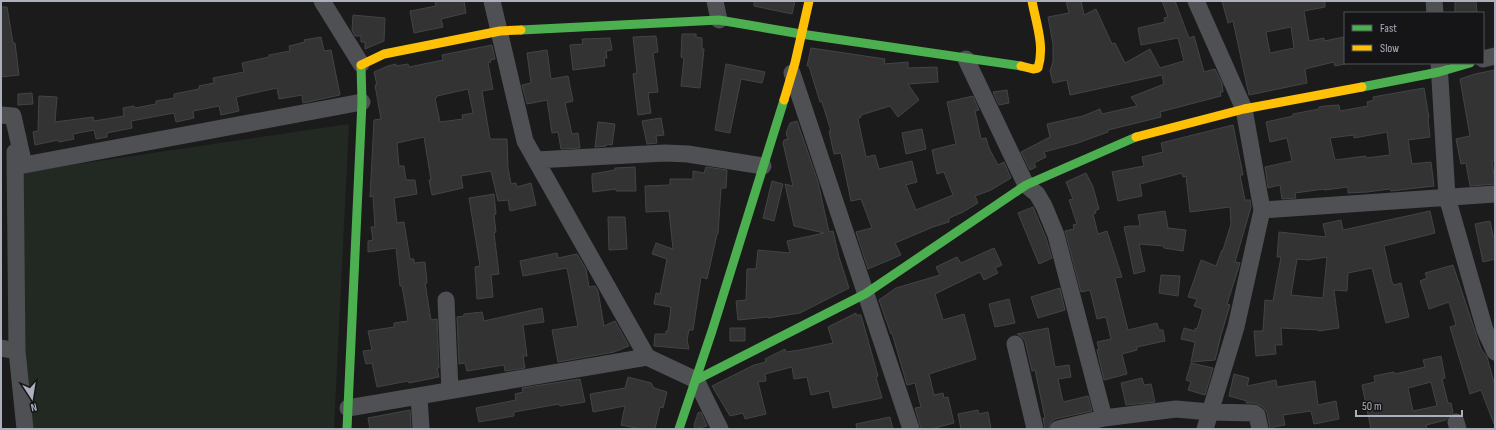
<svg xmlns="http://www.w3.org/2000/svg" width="1496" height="430" viewBox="0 0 1496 430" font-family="'Sofia Sans Condensed',sans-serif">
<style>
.green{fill:#212922}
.building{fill:#333;stroke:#434447;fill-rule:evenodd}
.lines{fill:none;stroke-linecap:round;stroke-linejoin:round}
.street{stroke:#4f5054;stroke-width:17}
.fast{stroke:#4caf50;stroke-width:9}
.slow{stroke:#ffc107;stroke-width:9}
</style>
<rect width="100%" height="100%" fill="#1b1b1b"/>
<path class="green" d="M349 124 334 429H23V172Z"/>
<path class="building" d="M435 1H464L466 13 441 19 443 27 414 33 410 11 436 6Z
M754 1H795L792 14 754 6Z
M1066 1H1081L1084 15 1096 9 1112 44 1115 43 1125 63 1150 49 1160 68 1184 61 1178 38 1141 45 1138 28 1165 22 1164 18 1168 17 1162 1H1175L1189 38 1194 36 1204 72 1215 69 1222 83 1223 92H1220L1221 96 1160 112 1161 117 1108 130V132L1078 143 1044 152 1046 157 1034 163 1036 167 1030 170 1021 152 1050 137 1047 124 1083 116 1100 109 1102 114 1137 106 1131 97 1164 84 1162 75 1070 95 1067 80 1053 83 1050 71 1053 62V44L1048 17 1069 13Z
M1222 1H1325V7L1304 11 1309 41 1324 38V41L1344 37 1345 64 1335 66 1334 62 1305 69 1307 83 1249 95 1233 21 1228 23ZM1291 27 1294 48 1270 53 1266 32Z
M1455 1H1476L1477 13H1455Z
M1 7H7L13 43H15L19 75 1 77Z
M353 15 385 18 384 41 365 49V42H361V36H355L352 30Z
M682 34H696V37L702 38V49H704L700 88 681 86 684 58 681 57Z
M656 36 658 52 653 53 658 92 648 93 651 113 638 115 633 74 637 73 633 37Z
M321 37 324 51 331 50 340 95 303 103 302 95 279 99 277 88 236 97 239 111 221 115 219 106 193 111 194 118 176 122 174 113 131 121 132 128 107 133V137L96 139 94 130 73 134 74 139 59 142 58 140 35 145 33 132 38 131 39 96 57 97 55 122 93 117 94 121 124 116 123 108 134 106 135 108 156 104V101L174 98V94L199 89V86L214 83 213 78 244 72 242 63 269 57V55L290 51 289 46 305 42 304 40Z
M610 38 612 50 606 51 607 58H604L605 66 573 70 570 45 583 44 582 39Z
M492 45 495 59 490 60 491 62 488 63 493 89 482 91 490 139H507L508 168 511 184 516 183 517 187 531 183 536 205 510 211 508 200 498 201 491 171 461 176 463 188 432 195 429 180H431L424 137 397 143 399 166H404L406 180H415L417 194 394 198 397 223 404 222 410 259H414V263L425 262 427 283H425L431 320 437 319 439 368H437L439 377 409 383 408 381 377 387 372 363 366 364 363 351 372 350 368 331 394 327V323L408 321 402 286H400L396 248 368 252V241L373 240 371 227H375L373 196 370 197 374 120 381 119 375 85H377L374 72 388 66 396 64V66L408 64 409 67 443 60 442 55ZM468 89 473 113 462 115 463 119 440 122 435 98 437 97V96Z
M811 48 885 59 884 64 908 62V68L937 67 938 82 908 84 919 100 898 117 890 106 861 115V117L858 119 866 157 875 155 879 169 912 161 917 182 906 185 916 210 953 195 944 172 937 174 932 150 956 144 947 102 973 96 979 110 975 111 981 139 986 138 989 148 998 165 1004 162 1011 178 991 190 975 196 978 203 963 212 949 218V222L933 227 895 243 901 255 868 269 856 232 872 228 861 199 851 201 841 153 834 154 829 131H831L822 102H820L809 66H807Z
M547 50 551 79 568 76 573 101 565 103 572 134 578 133 580 148 561 149 558 132 552 133 547 100 527 104 522 85 531 83 527 53Z
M726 64 765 72 762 83 741 79 730 133 715 130Z
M1495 70V161H1492L1495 184 1470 186 1466 163 1461 164 1456 139 1470 136 1460 79 1475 74Z
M1424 88 1429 118 1428 119 1430 137 1408 140 1412 164 1431 162 1434 186 1391 191 1390 189 1367 192 1348 193V187L1324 190V189L1295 193 1296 198 1282 199 1280 185 1268 188 1265 167 1292 161 1287 138 1270 142 1266 122 1293 116V114L1319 109V107L1325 106 1339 105 1340 111 1368 106 1367 102 1374 100 1373 97ZM1387 132 1390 155 1366 158V156L1335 160 1330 138 1354 135V138Z
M1007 90 1009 103 999 105 993 92Z
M32 93 33 104 18 105V94Z
M661 118 664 135 656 136 657 143 647 144 642 121Z
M797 121 818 182 829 232 833 231 839 257 849 288 800 313 768 318V317L738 320 736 301 746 300 747 269H756L758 250 790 253 787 241 824 233 794 226 785 184 793 186 783 143 784 140 788 139 786 133 790 123Z
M598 122 615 124 612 145 607 144 606 146 595 147Z
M1233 125 1243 175H1240L1245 200H1250L1251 207 1235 262 1240 263 1227 304 1230 305 1221 335 1215 360 1191 362 1195 342 1181 339 1184 328 1195 331V328L1197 329 1203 309 1194 306 1197 299 1188 297 1201 260 1216 266 1222 250H1223L1231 224 1230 207 1190 212 1186 176 1183 177 1182 173 1140 184 1142 196 1118 201 1112 172 1144 166 1142 157 1163 152 1161 143Z
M922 129 926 149 906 154 902 133Z
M635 167 636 191H616V189L593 192 592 181V174L615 170V168Z
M706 167 727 170 726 188H721L718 234H717L707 279 701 277 693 330H689L687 340 689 349 654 346 655 334H666V331H668L671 307 654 304 656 293 660 294 667 259 652 254 656 243 673 249 669 211 646 212 645 186 670 185V179H693V171L704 173Z
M1086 173 1093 187 1099 209 1095 211 1096 213 1093 214 1098 234 1107 231 1122 277 1115 278 1128 330 1157 323 1159 330H1163L1165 341 1137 347V350L1122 354 1127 374 1104 380 1097 350 1099 349 1097 342 1111 339 1106 317 1097 319 1090 290 1081 292 1065 231 1074 229 1073 225 1077 224 1069 200 1073 199 1066 182Z
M772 181 783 184 774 221 763 218Z
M494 194 496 214 494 215 496 232 494 233 499 274 491 275 493 297 477 299 475 267 480 266 469 198Z
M1033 207 1046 238 1052 258 1039 264 1018 213Z
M1165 211 1168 228 1186 230 1183 251 1164 248V246L1139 244 1145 271 1134 274 1124 227 1130 226H1140L1138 215Z
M1430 211 1435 233 1384 246 1392 282 1394 285 1401 283 1409 317 1386 323 1372 268 1348 273 1347 291 1334 290 1339 328 1319 331 1318 330 1281 328 1282 345H1275L1276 354 1256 356 1254 331H1263L1265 300 1273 301 1281 257H1277L1279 232 1326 237 1323 224 1341 220 1343 230ZM1327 257 1323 298 1291 295 1297 259 1308 260Z
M608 217H625L627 249 609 250Z
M1490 221 1493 236 1495 235V259L1483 262 1475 224Z
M994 248 1002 265 995 268 998 273 984 280 980 272 935 294 943 320 964 314 976 359 929 374 934 395 943 393 944 398 948 397 954 423 931 429H921L915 408 921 407 915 383 907 385 892 333 891 334 879 300 896 288 940 275 936 267 957 257 961 263Z
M557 253 558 258 577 254 586 269 589 287 595 286 598 291 604 326 615 321 629 346 614 352 558 362 552 330 578 326 567 268 523 276 520 261Z
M1453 265 1481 349 1487 357 1495 386V424H1494L1481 390 1470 394 1450 327 1456 325 1449 302 1429 309 1420 281 1427 278 1425 273Z
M1161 275 1180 276 1178 296 1159 293Z
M1060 288 1065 310 1038 318 1031 297Z
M1009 299 1015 323 995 327 989 304Z
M542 308 544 322 523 325 527 356H523L525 368 505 371 504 365 467 371 465 363 459 364 457 317 464 316V314L482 312 484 321Z
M856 313V315H861L878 376 876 377 882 398 833 408 829 391 811 395 807 377 794 379 792 367 765 374 766 381 758 382 766 414 745 419 743 413 730 416 712 386 754 365 766 362 765 359 785 349 786 352 800 350 833 343 828 327Z
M730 328H745V341H730Z
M1048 328 1055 367 1069 365 1071 377 1058 379 1063 402 1088 396 1092 411 1055 419 1051 422 1048 429H1045L1043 418H1045L1035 370 1032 371 1025 341 1022 337 1017 334Z
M1441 356 1445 378 1442 379 1448 403H1451L1453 413 1449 415 1446 420 1426 425 1427 429H1371L1362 385 1375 382 1374 376 1394 372 1395 374 1425 367 1423 360ZM1431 382 1437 406 1413 411 1408 388Z
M1191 363 1213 368 1205 395 1188 390 1191 382 1186 380Z
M1234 374 1249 378 1247 386 1276 380 1277 387 1315 381 1318 405 1336 401 1339 419 1314 424 1311 411 1283 415 1285 425 1273 427 1274 429H1270L1267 413 1263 407 1255 403H1246L1247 401 1229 396Z
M628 377 651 383 654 388 667 392 663 408 660 407 655 429H641L621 425 625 406 593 412 590 394 625 388Z
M1142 378 1144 385 1151 384 1155 402 1126 405 1121 383Z
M580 379 585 402 560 406 559 404 514 412V416L479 422 476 408 516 400 515 394 523 392 522 388Z
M410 410 411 429H370L368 418Z
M978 410 979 414 988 412 991 429H961L958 414Z
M701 412 707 426 695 429 694 425 698 413Z
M890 417 893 429H857L856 424Z"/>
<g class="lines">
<path class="street" d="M322 1 361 64
M492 1 525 141 647 357 696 380 720 429
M715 1 719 20
M1196 1 1244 109 1262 210 1236 327 1205 429
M1434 1 1435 13
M966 59 1026 185 1037 194 1044 206 1056 235 1104 418
M1483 59 1495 56
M1439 63 1447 197 1485 330 1495 352
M792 73 911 429
M1 115 13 116 24 165 362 102
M15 152 17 351 25 429
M536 160 665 153 688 154 763 166
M1262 210 1495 194
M446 300 450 390
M1015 344 1035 429
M1 348 17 351
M419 396 421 429
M348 408 647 357
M1456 422 1458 429
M1058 429 1104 418 1176 409 1210 412 1254 413 1257 415 1260 429"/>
<path class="fast" d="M521 30 719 20 801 34 1021 66
M1362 87 1439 72 1470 63
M696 380 865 294 1026 185 1136 137
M347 429 362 102 361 65
M679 429 712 331 784 100"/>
<path class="slow" d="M361 65 384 54 500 31 521 30
M1021 66 1033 69 1038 68C1045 46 1036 23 1032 1
M784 100 795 63 809 1
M1136 137 1244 109 1362 87"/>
</g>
<rect width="1496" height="430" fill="none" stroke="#acb0bc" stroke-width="4"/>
<rect x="1344" y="12" width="140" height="52" fill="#151517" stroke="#515359"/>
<rect x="1352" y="25" width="20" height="6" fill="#4caf50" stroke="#515359"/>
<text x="1380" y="32" font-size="12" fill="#acb0bc">Fast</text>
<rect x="1352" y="45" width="20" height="6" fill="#ffc107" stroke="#515359"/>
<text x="1380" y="52" font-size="12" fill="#acb0bc">Slow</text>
<g transform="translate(32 398) rotate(168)" stroke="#151517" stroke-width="3" paint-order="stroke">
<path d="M0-3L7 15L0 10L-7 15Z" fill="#acb0bc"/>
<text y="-6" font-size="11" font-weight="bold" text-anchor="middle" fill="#acb0bc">N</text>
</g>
<path d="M1356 410v6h106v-6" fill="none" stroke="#acb0bc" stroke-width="2"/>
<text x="1362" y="410" font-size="12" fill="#acb0bc" stroke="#151517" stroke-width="3" paint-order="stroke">50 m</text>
</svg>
